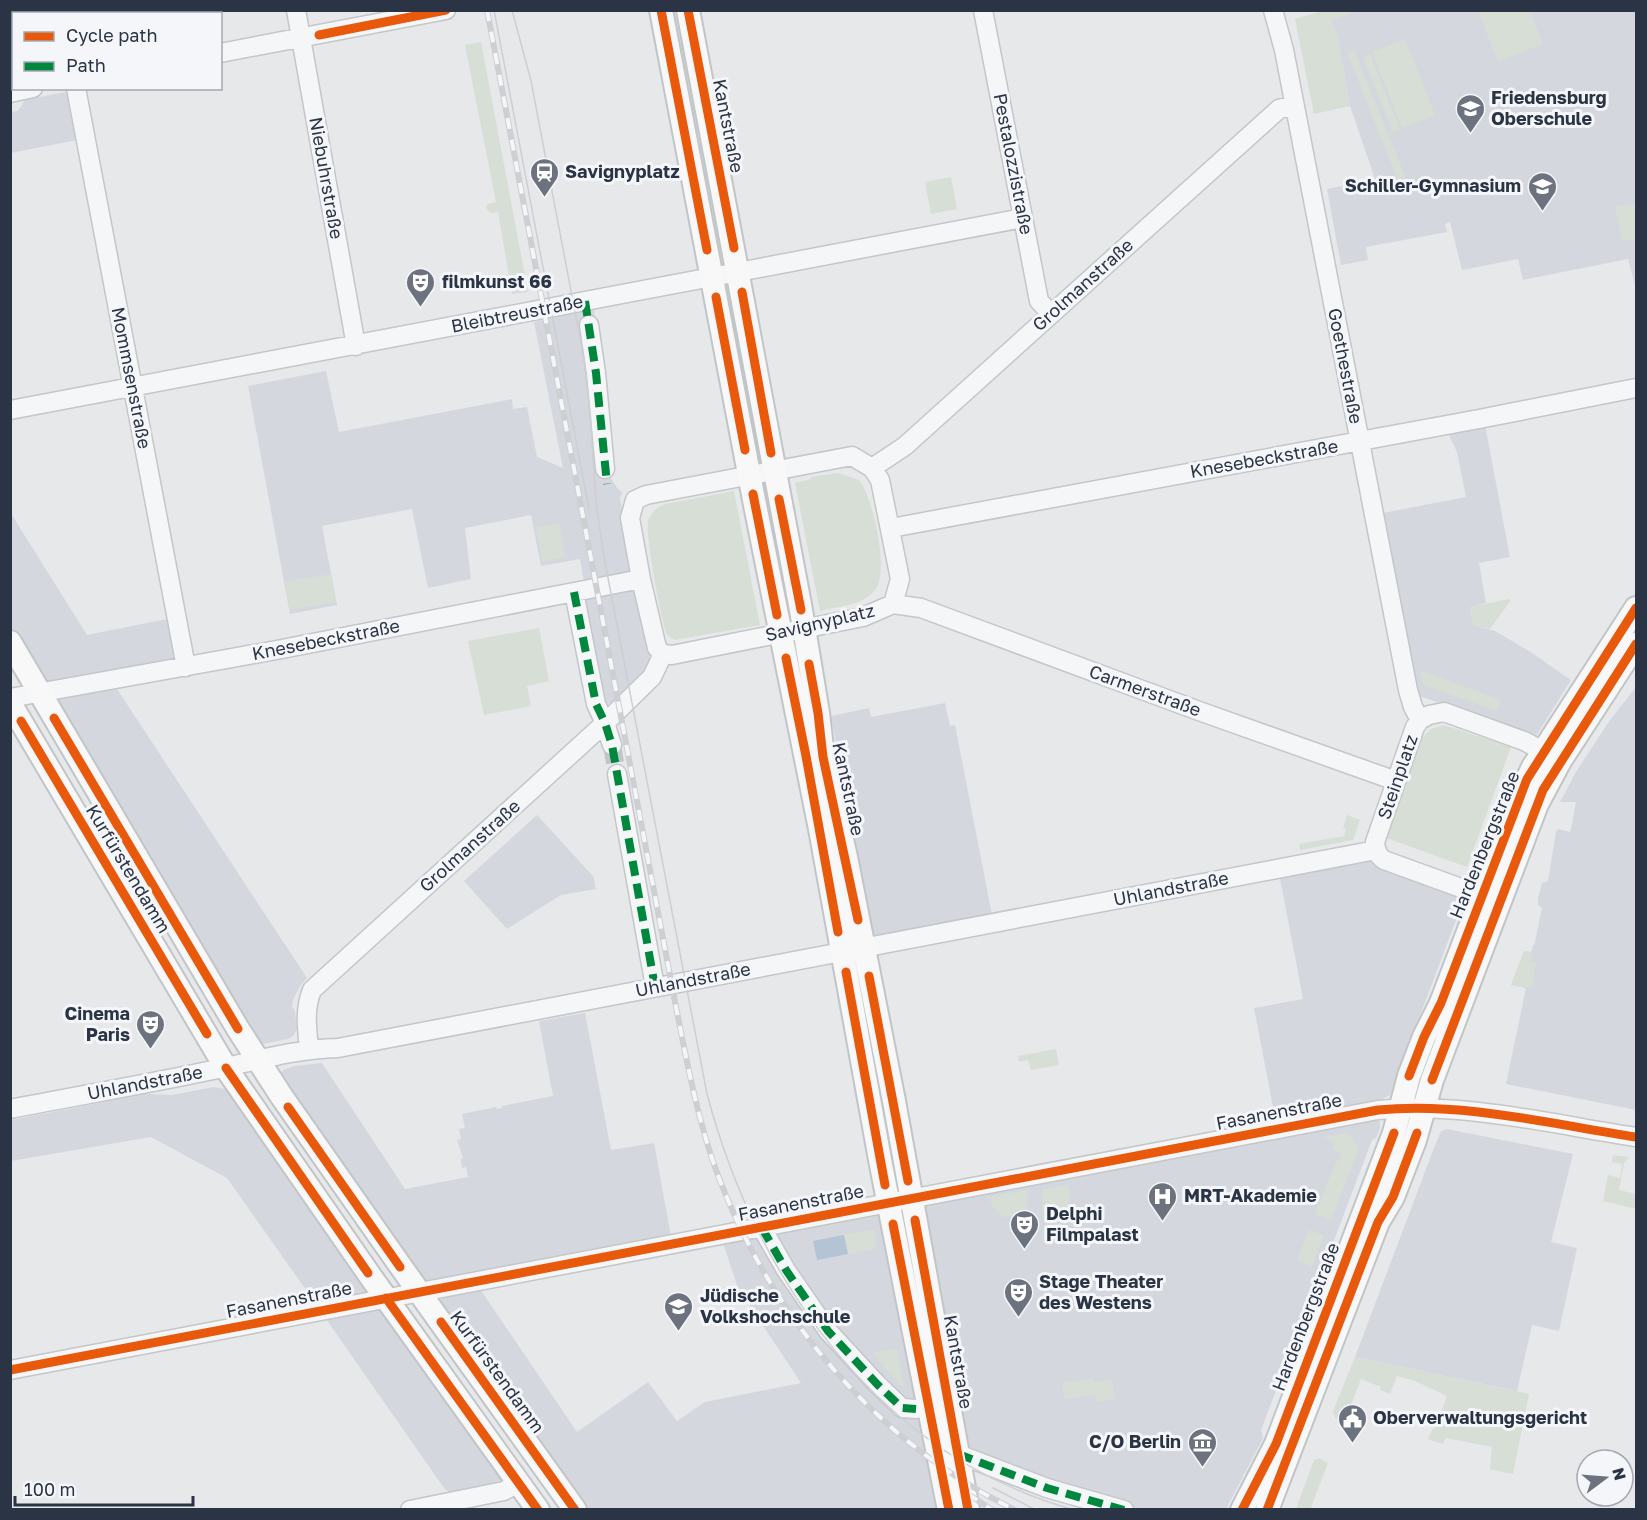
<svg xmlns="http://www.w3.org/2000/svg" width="1647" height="1520" viewBox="0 0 1647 1520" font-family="'Golos Text',sans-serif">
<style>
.built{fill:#d4d7dd}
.green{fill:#d6ded6}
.water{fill:#b4c4d5}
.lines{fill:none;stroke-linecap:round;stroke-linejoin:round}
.minor-tunnel{stroke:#c1c4c9;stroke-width:18;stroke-dasharray:18 9;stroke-linecap:butt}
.minor-casing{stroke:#c4c6c8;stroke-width:21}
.major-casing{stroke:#c2c5c8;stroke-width:26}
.minor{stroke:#f5f6f7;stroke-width:18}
.major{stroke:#f8f8f8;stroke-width:22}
.tram{stroke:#cecfd2;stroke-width:1.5}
.rail-casing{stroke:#cecfd2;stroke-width:6}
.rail{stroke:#f4f6f9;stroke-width:4;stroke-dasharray:11;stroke-linecap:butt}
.quiet{stroke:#00873e;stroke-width:8;stroke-dasharray:15 8;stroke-linecap:butt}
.cycleway-casing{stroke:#f4f6f9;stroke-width:13}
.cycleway{stroke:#e8590c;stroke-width:9}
.labels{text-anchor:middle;stroke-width:6;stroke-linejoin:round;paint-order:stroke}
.poi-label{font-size:18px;font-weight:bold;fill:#2b3445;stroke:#f4f6f9;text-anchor:start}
.street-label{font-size:18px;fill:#2b3445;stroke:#f4f6f9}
</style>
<rect width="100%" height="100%" fill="#e6e8ea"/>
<path class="built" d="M1360 10 1636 11V289L1628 259 1523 280 1518 259 1462 270 1450 222 1445 224 1447 232 1366 247 1368 260 1341 265 1327 189 1375 179 1350 106 1337 35 1331 20Z
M65 92 68 96 77 140 11 153V112L18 111 25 100Z
M585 307 590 310 594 309 595 319 609 475 617 488 622 492 620 499 632 562 630 571 626 574 584 582 580 559 541 566 531 515 465 528 471 579 428 588 412 509 322 526 337 605 290 614 248 386 326 371 339 432 512 399 513 409 527 407 537 457 563 468 534 322 578 312V308Z
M1485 425 1510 557 1479 563 1486 603 1470 607 1473 625 1495 631 1529 651 1571 680 1536 736H1531L1515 728 1419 696 1416 689 1383 513 1466 497 1457 452 1448 433Z
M10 512 87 635 167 619 177 656 173 662H160L44 682 42 680 11 626Z
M630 590 638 595 650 651 649 665 646 673 614 704 605 703 590 718 570 601Z
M1636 687V1110L1506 1084 1526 988 1511 985 1524 951 1531 952 1535 942 1542 908 1538 905V898L1542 883 1548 881 1556 832 1558 829 1570 832 1572 824 1576 802H1560L1576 772 1610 720Z
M117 689 307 978 300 986 293 1000 292 1007 295 1011 297 1029 293 1036 288 1039 263 1044 258 1043 55 700Z
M945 703 950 726 955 725 992 915 878 937 872 935 870 926 831 716 869 708 871 717Z
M537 815 593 876 596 889 561 895 507 929 464 881Z
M1368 861 1457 897 1461 907 1390 1095 1377 1102 1275 1117 1254 1008 1303 999 1280 878Z
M585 1013 611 1150 654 1143 671 1236 428 1282 423 1281 288 1093 281 1074 283 1070 294 1066 322 1063 405 1189 468 1177 466 1167 462 1168 461 1159 463 1158 457 1140 461 1139 459 1129 465 1128 462 1114 496 1107 497 1109 502 1108V1106L553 1096 539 1021Z
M214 1087 225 1089 229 1093 369 1290 368 1293 316 1304 227 1178 151 1137 11 1161V1120L146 1094 172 1095Z
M1366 1121H1380V1128L1376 1138 1372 1140 1303 1322 1305 1327 1300 1339 1295 1340 1261 1430 1263 1438 1226 1509H1093L970 1460 924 1209 927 1204Z
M1447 1129 1573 1154 1551 1242 1577 1248 1559 1331 1532 1325 1517 1391 1355 1357 1434 1148 1441 1131Z
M876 1214 880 1216 939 1509H585L440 1302 444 1296 480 1289 577 1432 648 1382 677 1421 705 1402 801 1383 738 1288 723 1243Z
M381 1309 503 1480V1483L453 1495 444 1488 326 1319Z"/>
<path class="green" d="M1322 11H1359L1331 20 1337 35 1350 106 1314 114 1295 19Z
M1478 11H1530L1543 44 1498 62Z
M681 26 700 133 693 134 672 28Z
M1405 39 1435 115 1402 128 1372 52Z
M481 42 528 292 512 294 498 212 490 213 486 207 488 204 496 202 465 45Z
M1354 50 1406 178 1398 181 1347 52Z
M1370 54 1400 129 1393 132 1363 57Z
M702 142 723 250 716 251 695 143Z
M951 177 957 209 931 214 925 182Z
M1636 203V239L1622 241 1615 207Z
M732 298 761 451 754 452 726 299Z
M838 473 859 480C873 497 890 572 875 590 863 606 838 606 820 611L795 483 811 479V477Z
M734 491 760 625 674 640C672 638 668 637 667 634 662 626 645 532 648 523 650 513 657 507 666 504Z
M559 523 565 557 542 561 536 527Z
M331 574 336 602 290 610 284 582Z
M1509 599 1511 600 1490 629 1473 625 1470 607Z
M539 628 549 681 527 686 531 706 484 715 468 641Z
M1420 670 1501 700 1497 711 1423 685Z
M1444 725 1511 747 1467 867 1386 838 1422 738 1431 729Z
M1347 815 1360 820 1353 840 1300 850 1299 844 1344 836 1346 829 1343 828Z
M1524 951 1531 952V961L1536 962 1533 985 1528 988 1511 985Z
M1056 1049 1059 1065 1031 1070 1028 1060 1019 1062 1018 1056Z
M1348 1133 1359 1148 1331 1220 1315 1215 1331 1173 1341 1154 1332 1149 1334 1142 1323 1137Z
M1613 1155 1629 1157 1624 1163 1619 1190 1636 1194V1209L1603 1201 1608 1175 1620 1178 1622 1164 1612 1162Z
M1068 1185 1071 1196 1067 1207 1041 1213 1043 1189Z
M1027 1190V1205L1024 1213 1003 1218 995 1210 988 1197Z
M874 1229 877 1248 848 1254 844 1235Z
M1309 1230 1324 1235 1312 1267 1297 1260Z
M897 1348 904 1389 872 1353Z
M1355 1357 1529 1394 1513 1474 1490 1469 1492 1447 1446 1438 1443 1444 1428 1439 1433 1428 1435 1429 1447 1396 1415 1381 1397 1376 1390 1394 1380 1390 1381 1387 1361 1379 1344 1423 1335 1418 1333 1411Z
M1093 1378 1094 1382 1112 1379 1115 1399 1097 1402 1095 1395 1064 1399 1062 1383Z
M1319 1458 1328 1463 1311 1507 1317 1509H1296L1314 1460Z"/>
<path class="water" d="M844 1235 848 1254 817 1260 813 1241Z"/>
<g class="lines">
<path class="minor-tunnel" d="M612 745 617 774"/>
<defs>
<path id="minor" d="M62 10V14
M296 10 356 346
M983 10 1039 301 1051 314
M1273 10 1284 50 1408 690 1413 707 1420 720
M220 53 446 10
M76 88 186 667
M10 93 33 88
M589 325 596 373 605 469
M10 410 1023 218
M852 456 872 468 880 480 900 579 893 604 863 617 672 655 663 654 657 648 641 579 630 518 635 500 646 495Z
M872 468 905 446 1279 109 1294 105
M891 528 1479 419 1636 388
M574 592 596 704 605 723 612 745
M893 604 921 608 1199 711 1396 781
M10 698 282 649 641 579
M617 774 655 987
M1494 900 1384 860C1377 855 1376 850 1375 842L1415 727 1420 720 1429 715 1444 712 1524 741 1554 757
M309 1049C307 1028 304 1010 312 990L605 723 652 677 663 654
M10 1109C76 1096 142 1085 208 1071 252 1062 293 1049 338 1048L1376 850
M762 1228 786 1270 828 1331 877 1384 902 1408 916 1409
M10 1370 1378 1110C1464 1102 1551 1124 1636 1137
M958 1454 1047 1488 1124 1510
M410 1510 504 1491 518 1483"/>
<path id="major" d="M661 10 754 500 820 829 881 1165 949 1510
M688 10 801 610 818 713 823 757 846 857 894 1101 968 1510
M10 642 238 1029 282 1097 404 1271 575 1510
M10 703 226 1068 373 1280 538 1510
M1242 1510 1276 1444 1394 1133 1409 1076 1424 1037 1441 1003 1523 788 1533 767 1636 608
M1267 1510 1378 1222 1393 1197 1415 1140 1432 1080 1537 804 1560 761 1636 644"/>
</defs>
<use href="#minor" class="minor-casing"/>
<use href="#major" class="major-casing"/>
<use href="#minor" class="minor"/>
<use href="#major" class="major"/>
<path class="tram" d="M494 10 589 509
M512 10 531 81 584 359 590 413 596 503 604 557 707 1094C757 1282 879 1455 1074 1510
M993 1488 1036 1510"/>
<defs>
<path id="rail" d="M487 10 676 1007C687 1062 697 1117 716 1170 769 1315 876 1442 1015 1510
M968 1494 992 1510"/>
</defs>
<use href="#rail" class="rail-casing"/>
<use href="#rail" class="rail"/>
<path class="quiet" d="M585 301 596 373 607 484
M574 592 596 704 605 723 612 745 655 987
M762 1228 786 1270 828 1331 877 1384 902 1408 916 1409
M958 1454 1047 1488 1124 1510"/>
<defs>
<path id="cycleway" d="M661 10 707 250
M688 10 734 248
M319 35 446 10
M742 292 771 453
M716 297 745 450
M753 494 777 615
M779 499 801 610
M786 658 806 756 838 932
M809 664 818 713 823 757 858 920
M54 718 238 1029
M21 721 207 1034
M846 972 885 1185
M869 976 908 1181
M226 1068 368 1273
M1409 1076 1424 1037 1441 1003 1527 779 1636 608
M1432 1080 1543 790 1636 644
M288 1107 400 1267
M915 1220 968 1510
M893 1224 949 1510
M386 1298 538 1510
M441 1322 575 1510
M10 1370 1378 1110C1464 1102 1551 1124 1636 1137
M1242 1510 1276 1444 1394 1133
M1267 1510 1378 1222 1393 1197 1417 1133"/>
</defs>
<use href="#cycleway" class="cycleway-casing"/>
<use href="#cycleway" class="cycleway"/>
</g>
<defs>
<symbol id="school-pin" viewBox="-11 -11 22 30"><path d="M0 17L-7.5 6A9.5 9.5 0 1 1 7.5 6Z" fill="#6c737f" stroke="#f4f6f9"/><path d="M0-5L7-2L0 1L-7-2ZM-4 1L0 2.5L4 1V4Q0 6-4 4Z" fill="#fff"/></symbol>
<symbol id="station-pin" viewBox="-11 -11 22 30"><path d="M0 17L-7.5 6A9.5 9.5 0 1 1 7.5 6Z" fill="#6c737f" stroke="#f4f6f9"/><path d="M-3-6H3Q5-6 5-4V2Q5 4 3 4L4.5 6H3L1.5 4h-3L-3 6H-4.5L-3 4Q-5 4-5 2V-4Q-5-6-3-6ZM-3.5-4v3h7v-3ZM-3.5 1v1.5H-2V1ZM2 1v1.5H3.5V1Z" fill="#fff"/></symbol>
<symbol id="theatre-pin" viewBox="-11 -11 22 30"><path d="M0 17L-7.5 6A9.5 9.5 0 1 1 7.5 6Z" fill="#6c737f" stroke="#f4f6f9"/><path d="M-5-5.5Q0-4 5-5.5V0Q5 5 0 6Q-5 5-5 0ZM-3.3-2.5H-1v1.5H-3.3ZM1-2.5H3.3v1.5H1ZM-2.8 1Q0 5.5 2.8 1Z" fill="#fff"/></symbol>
<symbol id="hospital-pin" viewBox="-11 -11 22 30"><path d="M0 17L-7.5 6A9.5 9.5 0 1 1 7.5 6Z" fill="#6c737f" stroke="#f4f6f9"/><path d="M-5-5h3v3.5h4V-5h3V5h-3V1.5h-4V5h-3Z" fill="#fff"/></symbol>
<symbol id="university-pin" viewBox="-11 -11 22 30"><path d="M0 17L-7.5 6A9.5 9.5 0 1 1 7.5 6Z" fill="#6c737f" stroke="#f4f6f9"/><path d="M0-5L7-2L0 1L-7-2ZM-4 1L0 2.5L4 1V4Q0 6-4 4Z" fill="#fff"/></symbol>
<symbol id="civic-pin" viewBox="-11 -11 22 30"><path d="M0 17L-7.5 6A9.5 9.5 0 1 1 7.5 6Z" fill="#6c737f" stroke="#f4f6f9"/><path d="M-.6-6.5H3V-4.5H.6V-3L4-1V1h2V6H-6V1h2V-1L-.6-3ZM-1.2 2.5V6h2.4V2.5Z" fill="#fff"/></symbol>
<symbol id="museum-pin" viewBox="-11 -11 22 30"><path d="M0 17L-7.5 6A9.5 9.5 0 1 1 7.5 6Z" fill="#6c737f" stroke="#f4f6f9"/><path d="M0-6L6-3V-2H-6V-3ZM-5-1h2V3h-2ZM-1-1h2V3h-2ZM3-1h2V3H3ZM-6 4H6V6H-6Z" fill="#fff"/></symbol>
</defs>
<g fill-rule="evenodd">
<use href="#school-pin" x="1454" y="92" width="33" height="45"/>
<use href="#station-pin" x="528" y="156" width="33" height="45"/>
<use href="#school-pin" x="1526" y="170" width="33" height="45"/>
<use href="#theatre-pin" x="404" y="266" width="33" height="45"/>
<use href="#theatre-pin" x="134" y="1008" width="33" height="45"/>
<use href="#hospital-pin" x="1146" y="1180" width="33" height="45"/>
<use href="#theatre-pin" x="1008" y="1208" width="33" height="45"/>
<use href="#theatre-pin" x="1002" y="1276" width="33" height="45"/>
<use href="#university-pin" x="662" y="1290" width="33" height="45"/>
<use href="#civic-pin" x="1336" y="1402" width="33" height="45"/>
<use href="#museum-pin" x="1186" y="1426" width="33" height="45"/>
</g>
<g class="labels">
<g class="poi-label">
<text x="1491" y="104">Friedensburg<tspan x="1491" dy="21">Oberschule</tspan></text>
<text x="565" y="178">Savignyplatz</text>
<text x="1521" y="192" text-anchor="end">Schiller-Gymnasium</text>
<text x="442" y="288">filmkunst 66</text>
<text x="130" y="1020" text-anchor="end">Cinema<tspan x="130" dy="21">Paris</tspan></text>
<text x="1184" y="1202">MRT-Akademie</text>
<text x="1046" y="1220">Delphi<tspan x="1046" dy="21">Filmpalast</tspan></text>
<text x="1039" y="1288">Stage Theater<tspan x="1039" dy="21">des Westens</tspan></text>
<text x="700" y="1302">Jüdische<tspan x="700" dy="21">Volkshochschule</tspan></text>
<text x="1373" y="1424">Oberverwaltungsgericht</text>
<text x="1181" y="1448" text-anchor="end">C/O Berlin</text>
</g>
<g class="street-label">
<text transform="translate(728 126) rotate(79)" y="6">Kantstraße</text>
<text transform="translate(1013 164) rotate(79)" y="6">Pestalozzistraße</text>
<text transform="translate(326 178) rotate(80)" y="6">Niebuhrstraße</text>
<text transform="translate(1083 285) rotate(-42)" y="6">Grolmanstraße</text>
<text transform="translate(517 314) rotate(-11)" y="6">Bleibtreustraße</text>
<text transform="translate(1345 366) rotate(79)" y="6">Goethestraße</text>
<text transform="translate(131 378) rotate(79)" y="6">Mommsenstraße</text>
<text transform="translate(1264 459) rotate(-10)" y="6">Knesebeckstraße</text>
<text transform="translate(820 623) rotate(-13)" y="6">Savignyplatz</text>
<text transform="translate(326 640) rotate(-11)" y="6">Knesebeckstraße</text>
<text transform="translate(1145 691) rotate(20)" y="6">Carmerstraße</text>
<text transform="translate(1398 777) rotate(-71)" y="6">Steinplatz</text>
<text transform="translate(848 789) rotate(78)" y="6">Kantstraße</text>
<text transform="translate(1485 845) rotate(-68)" y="6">Hardenbergstraße</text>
<text transform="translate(470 846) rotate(-42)" y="6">Grolmanstraße</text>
<text transform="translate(128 869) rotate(59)" y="6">Kurfürstendamm</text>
<text transform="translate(1171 889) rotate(-11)" y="6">Uhlandstraße</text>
<text transform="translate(693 980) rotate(-11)" y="6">Uhlandstraße</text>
<text transform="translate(145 1083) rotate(-11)" y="6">Uhlandstraße</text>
<text transform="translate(1279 1112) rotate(-11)" y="6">Fasanenstraße</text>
<text transform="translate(801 1203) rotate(-11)" y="6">Fasanenstraße</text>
<text transform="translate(289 1300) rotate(-11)" y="6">Fasanenstraße</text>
<text transform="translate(1306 1317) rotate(-69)" y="6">Hardenbergstraße</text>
<text transform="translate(958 1362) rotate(80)" y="6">Kantstraße</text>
<text transform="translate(497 1372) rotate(54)" y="6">Kurfürstendamm</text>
</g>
</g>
<rect width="1647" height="1520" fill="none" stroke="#2b3445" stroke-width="24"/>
<rect x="12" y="12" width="210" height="78" fill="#f4f6f9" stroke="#a4a8b1" stroke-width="1.5"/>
<rect x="24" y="32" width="30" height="9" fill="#e8590c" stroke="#a4a8b1" stroke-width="1.5"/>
<text x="66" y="42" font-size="18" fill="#2b3445">Cycle path</text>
<rect x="24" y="62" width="30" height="9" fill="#00873e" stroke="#a4a8b1" stroke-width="1.5"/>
<text x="66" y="72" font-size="18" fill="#2b3445">Path</text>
<g transform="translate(1605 1478) rotate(74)"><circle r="28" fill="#f4f6f9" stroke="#a4a8b1" stroke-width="1.5"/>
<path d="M0-4.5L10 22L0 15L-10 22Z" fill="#6c737f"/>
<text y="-9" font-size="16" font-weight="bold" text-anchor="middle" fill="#2b3445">N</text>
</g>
<path d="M15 1496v9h178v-9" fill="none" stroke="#2b3445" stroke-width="3"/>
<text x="24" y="1496" font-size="18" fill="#2b3445" stroke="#f4f6f9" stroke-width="4.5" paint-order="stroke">100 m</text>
</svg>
